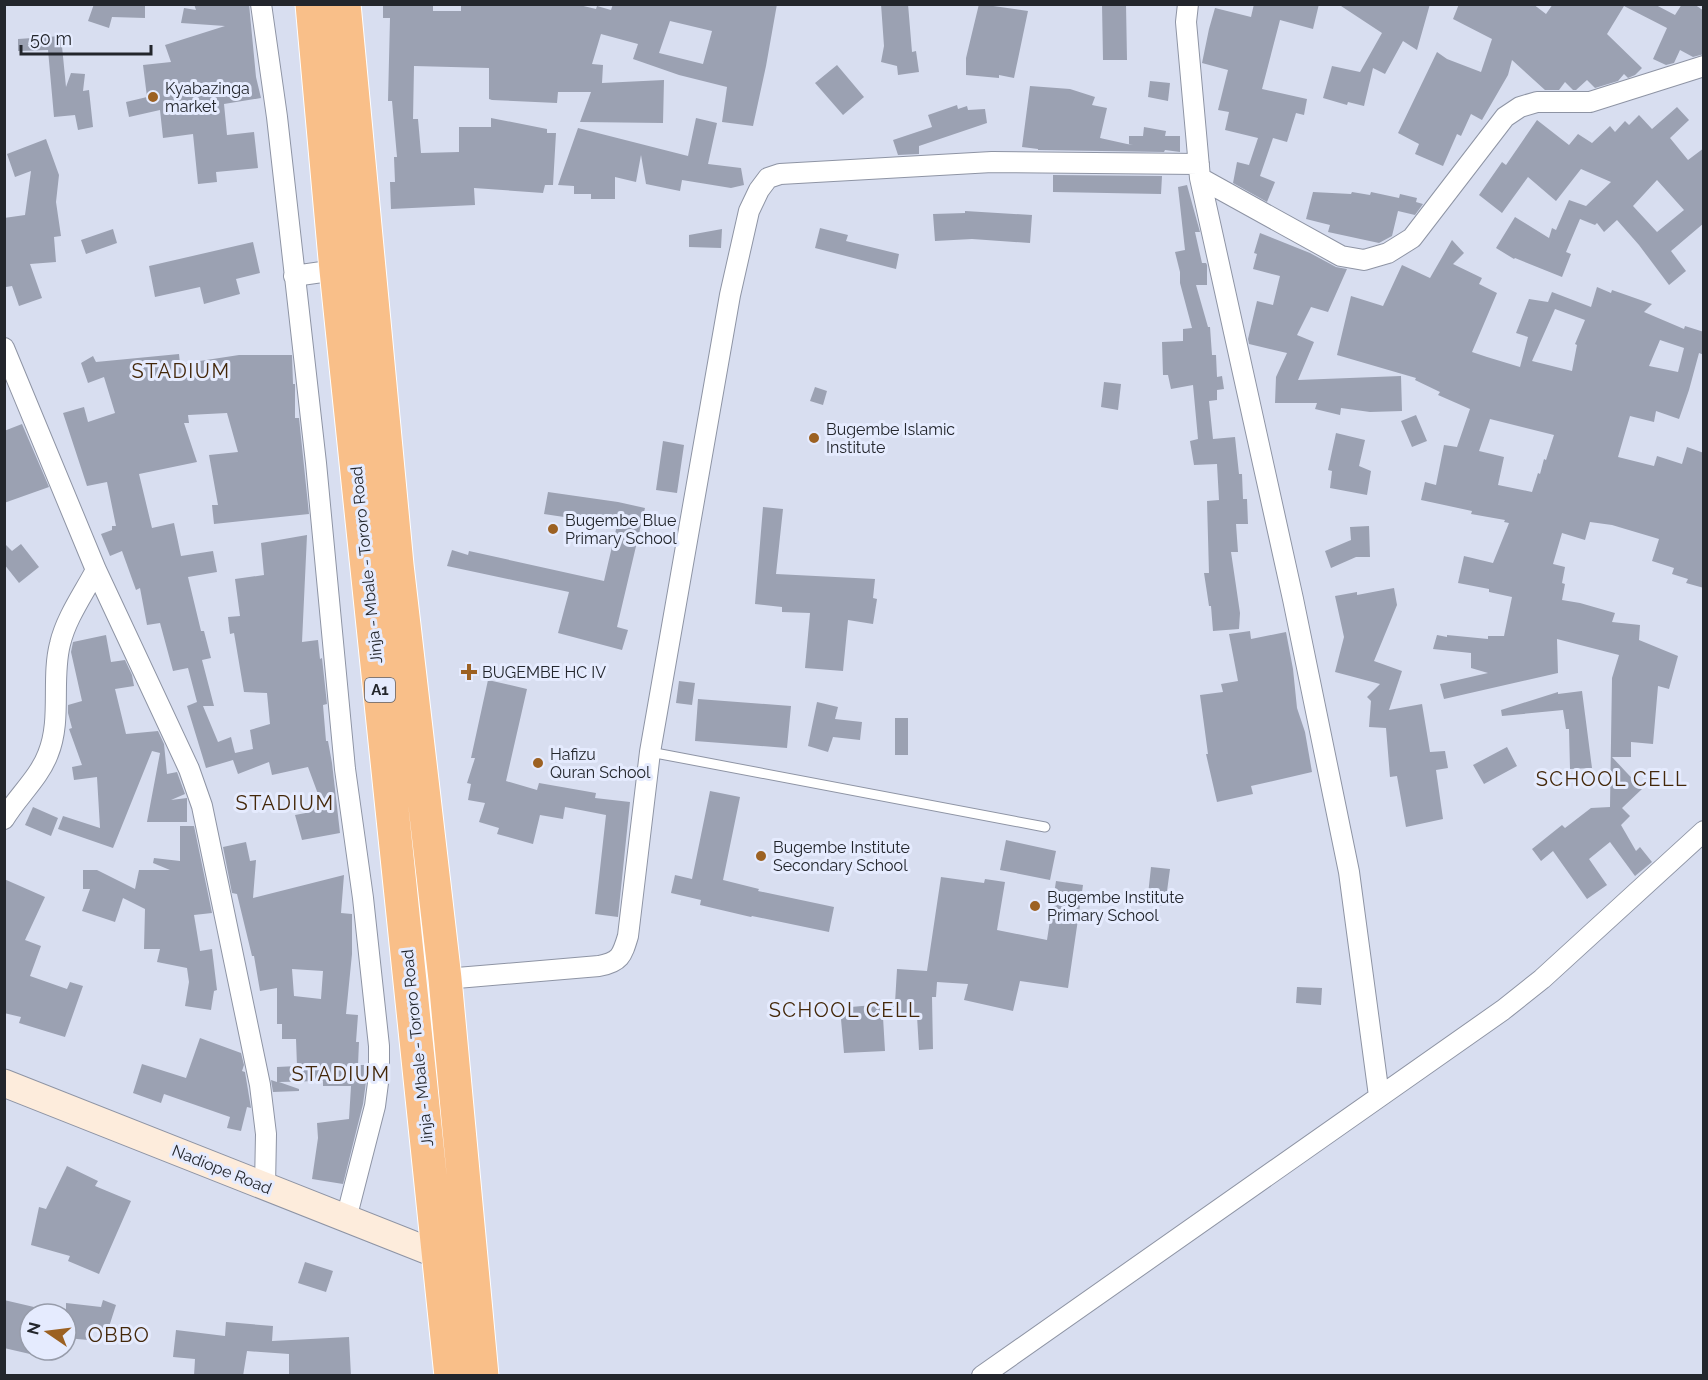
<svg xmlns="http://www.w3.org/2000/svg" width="1708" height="1380" viewBox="0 0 1708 1380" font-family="Raleway,sans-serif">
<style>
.building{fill:#9ba1b2;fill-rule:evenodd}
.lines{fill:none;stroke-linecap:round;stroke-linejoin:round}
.lane-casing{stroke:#8e94a4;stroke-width:11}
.street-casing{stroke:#8e94a4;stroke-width:22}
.secondary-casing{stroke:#8e94a4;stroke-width:29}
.highway-casing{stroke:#fff;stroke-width:35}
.lane{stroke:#fff;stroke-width:9}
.street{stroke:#fff;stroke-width:20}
.secondary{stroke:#fdecdc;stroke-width:27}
.highway{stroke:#f9bf89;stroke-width:33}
.poi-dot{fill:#9c6122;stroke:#e5ebfe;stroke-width:2}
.labels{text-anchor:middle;stroke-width:6;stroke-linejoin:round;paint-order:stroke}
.shield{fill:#e5ebfe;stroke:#5d616b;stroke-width:1.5}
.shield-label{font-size:15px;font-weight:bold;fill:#23262c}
.poi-label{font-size:16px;fill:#23262c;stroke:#e5ebfe;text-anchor:start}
.street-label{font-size:16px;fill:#23262c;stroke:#e5ebfe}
.quarter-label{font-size:20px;letter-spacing:1.5px;fill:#44280a;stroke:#e5ebfe}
</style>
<rect width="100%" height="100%" fill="#d8def0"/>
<path class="building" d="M94 4H145V18L112 17 109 28 88 21Z
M194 4H249L256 77 261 98 224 104 227 135 254 132 258 168 216 172 217 182 198 184 193 134 163 138 160 110 129 117 126 102 147 97 143 65 171 62 165 45 225 26 181 23 184 8 196 10Z
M383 4H433V11H461V4H575L596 9 597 6 611 10 613 4H777L766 66 753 126 722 122 727 87 679 75 633 59 638 44 601 34 592 64 603 65 602 83 664 80 663 123 580 122 591 92H558L557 103 492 100 489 99V68L414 66 413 119H418L421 153 459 152V127H491V118L547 129V133H556L553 185H545L543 193 474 188 475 205 391 209 390 182H395L394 157H397L392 101H388L390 18H383ZM670 21 712 31 703 64 659 53Z
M881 4H908L912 52 916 51 919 72 898 75 897 66 881 62 884 46Z
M979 4 1028 11 1014 78 999 75V78L966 75V58Z
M1102 4H1126L1127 60H1103Z
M1254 4H1319L1313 29 1280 20 1262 89 1307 99 1304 115 1296 113 1287 142 1273 138 1260 176 1275 182 1267 202 1233 183 1237 162 1249 165 1258 138 1225 130 1229 112 1218 110 1228 70 1202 63 1209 29 1215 8 1251 17Z
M1338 4H1430L1417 50 1403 41 1385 74 1373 68 1364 106 1348 102 1347 105 1323 98 1332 66 1360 72 1382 33Z
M1459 4H1533L1546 14 1553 4H1654L1675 15 1682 4H1694L1704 11V54L1693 57 1680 50 1674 63 1666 65 1653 59 1667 28 1624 6 1607 34 1642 68 1635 75 1628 78 1624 74 1618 81 1595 88 1587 80 1576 90H1573L1565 82 1559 90H1545L1512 60 1508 75 1482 120 1471 114 1461 136 1457 134 1443 166 1415 154 1419 144 1398 133 1437 52 1447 59 1481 72 1492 39 1453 19Z
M61 36 66 87 71 73 85 74 83 91 89 90 93 127 78 130 75 115 54 117 48 50 18 51V39Z
M837 65 864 97 843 115 815 83Z
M1150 81 1170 83 1168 101 1148 97Z
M1030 86 1070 89 1095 97 1092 105 1107 108 1100 138 1127 144 1133 145 1129 144V136H1143L1144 127 1166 131 1165 136H1180V152L1165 150 1164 152 1038 150V149L1022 147Z
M957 105 958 109 967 106 968 110 985 109 987 123 919 146V154L898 155 893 140 932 127 928 115Z
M1677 107 1689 120 1670 138 1688 160 1704 148V223L1671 251 1686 271 1669 285 1639 245 1617 220 1604 232 1597 223 1595 225 1580 219 1566 252 1571 254 1562 277 1515 258 1514 259 1496 248 1515 217 1549 238 1552 228 1556 230 1569 200 1586 206 1611 182 1581 169 1556 201 1528 177 1502 213 1479 195 1502 162 1506 165 1537 120 1569 145 1578 134 1592 143 1610 126 1615 132 1625 121 1629 125 1639 115 1652 129ZM1657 180 1684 210 1657 232 1633 206Z
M696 118 717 123 708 164 741 168 744 185 731 188 682 180 680 191 646 184 641 155 636 182 615 177V199H591V194H574V186L558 185 578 128 688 156Z
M46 139 59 175 56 202 61 236 54 237 56 262 30 264 42 298 19 306 12 286 6 287 4 218 25 215 31 171 15 177 7 154Z
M1053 175 1162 176 1161 194 1053 192Z
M1187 185 1200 232H1195L1202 263H1206L1207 265V285H1196L1208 327H1210L1212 355H1216L1217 377 1222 376 1224 389 1217 390V400L1209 401 1213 439 1235 437 1239 474H1242L1243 499H1247L1248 524H1236L1238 552H1231L1240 613 1239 629 1213 631 1211 606H1209L1204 573H1209L1207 501 1219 500 1217 464 1194 465 1190 441 1198 439 1193 385 1171 389 1168 375H1163L1162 342 1183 341V329L1192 328 1180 283V272L1175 252 1185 250 1178 187Z
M1313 192 1351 194 1352 192 1370 195 1371 192 1399 198 1400 194 1417 198 1416 202 1423 204 1415 215 1398 211 1392 236 1379 243 1328 232 1330 225 1306 219Z
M965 211 1032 215 1030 243 972 239 935 241 933 214 965 213Z
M820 228 848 235 846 241 899 254 896 269 815 248Z
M113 229 117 243 86 254 81 240Z
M722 229 721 248 689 247V235Z
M1260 233 1310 253 1336 267 1347 269 1328 312 1311 307 1297 335 1314 342 1298 380 1401 376 1402 411 1370 412 1341 408 1340 415 1315 409 1317 403H1275L1276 377 1287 353 1249 344 1248 339 1257 301 1273 305 1280 276 1253 269 1257 254 1254 253Z
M1452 240 1464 253 1453 264 1482 278 1479 284 1497 293 1472 352 1487 357 1520 367 1528 337 1516 333 1529 299 1548 302 1552 292 1591 307 1597 287 1611 293 1612 290 1652 304 1644 312 1684 329 1685 326 1704 332V355L1699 353 1689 390 1679 419 1656 411 1654 422 1630 416 1618 457 1654 466 1657 456 1682 464 1687 447 1704 453V588L1686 583 1688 579 1672 574 1674 568 1652 561 1659 539 1612 525 1590 522 1585 540 1562 533 1553 564 1565 567 1562 583 1565 584 1562 600 1580 603 1615 613 1612 622 1640 625 1639 640 1678 656 1669 689 1658 686 1653 744 1631 742V757H1612L1642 789 1622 808 1630 816 1621 825 1636 851 1640 847 1652 862 1635 876 1610 842 1589 859 1607 885 1587 899 1553 851 1541 861 1532 849 1562 825 1565 828 1591 808 1610 807 1612 678 1619 655 1557 639 1558 673 1444 699 1440 684 1488 673 1471 668V653L1433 649 1437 635 1447 637V635L1488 639V636H1504L1512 597 1489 592V589L1458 583 1464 556 1493 563 1509 523 1504 522 1505 520 1471 514 1472 511 1421 500 1425 482 1436 485 1444 445 1457 447 1470 409 1438 395 1440 392 1415 380 1416 378 1337 355 1351 296 1383 306 1402 265 1430 278ZM1555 309 1585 320 1575 344 1577 345 1572 371 1532 361ZM1660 340 1684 348 1678 372 1649 366ZM1490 419 1554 435 1546 460 1544 459 1540 474 1538 473 1532 492 1498 485 1504 457 1479 451Z
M253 242 260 273 236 279 240 294 204 304 200 287 155 297 149 266Z
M179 354 180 364 239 355H292L293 384H295V418H299L309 514 214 524 212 505H218L209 455 238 452 227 413 188 415 189 423H184L197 462 139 474 152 528 174 523 181 556 213 551 217 572 188 577 201 631H204L211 658 202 660 214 706H203L218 742 231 737 235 753 253 749 250 730 270 724 267 693 244 692 234 633 230 634 228 617 240 616 235 579 264 575 261 543 307 535 302 642 318 640 320 659 322 658 327 704 323 705 326 741H328L332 763 340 833 302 840 295 815 311 812 309 795 318 794 308 767 272 775 269 762 238 774 233 760 206 768 187 706 197 702 188 668 173 671 160 623 147 625 140 588 136 590 122 551 110 556 101 534 112 530V526H116L107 482 87 486 63 413 84 407 88 422 115 413 104 377 88 383 81 363 93 356 96 362Z
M1104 382 1121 384 1118 410 1101 407Z
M815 387 827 391 823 405 810 401Z
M1416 415 1427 441 1412 447 1401 421Z
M22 424 49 487 4 503V431Z
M1336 433 1365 440 1359 466 1371 471 1367 495 1330 488 1332 471 1328 470Z
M663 441 684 445 677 493 656 490Z
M548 492 618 502 645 508 617 627 628 630 622 650 558 633 569 592 447 566 452 550 468 555 469 551 604 581 617 525 544 514Z
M763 507 783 509 776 574 875 579 873 598 877 599 873 624 848 620 843 671 805 668 810 613 782 612V607L755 604Z
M1369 526 1370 557H1356L1331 568 1325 551 1351 540 1350 527Z
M4 543 12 551 21 544 39 567 19 583 4 564Z
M1394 588 1397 605 1374 661 1402 671 1389 710 1422 704 1430 752 1445 751 1448 768 1436 770 1443 819 1406 827 1397 776 1390 777 1386 728 1369 727 1371 701 1367 697 1380 684 1335 672 1344 637 1335 596 1357 592V595Z
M1250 631 1251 639 1286 632 1293 669 1297 708 1305 732 1312 772 1251 786 1253 794 1217 802 1206 754H1208L1200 695 1223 692 1221 684 1238 681 1229 634Z
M106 635 111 662 125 660 132 675 134 686 115 689 126 734 158 731 164 744 167 774 177 772 185 794 171 800 187 798V822H147L160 753 152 751 113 848 58 829 63 816 100 828 97 777 74 780 72 767 82 765 69 729 72 728 68 713V705L82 701 71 652 73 642Z
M488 680 527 689 506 781 537 790 539 783 596 793 595 798 630 802 618 917 595 914 606 815 565 807 563 819 540 815 533 844 497 834 499 828 479 822 485 803 468 800 471 784 467 783 475 758H471Z
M679 681 695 683 692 705 676 703Z
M1582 691 1592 768 1570 769 1569 729H1566L1563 710 1502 716 1501 710 1558 692V694Z
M698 699 791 706 787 748 695 741Z
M817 702 838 707 835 719 862 722 860 740 833 737 828 752 808 746Z
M895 718H908V755H895Z
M1507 747 1517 766 1484 784 1473 765Z
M710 791 740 797 723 880 759 889 758 891 834 907 829 932 752 916 751 917 700 905 701 900 671 893 675 875 692 879Z
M33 807 58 818 51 836 25 825Z
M180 826H194L212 913 194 915 200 951 212 949 217 990 214 991 211 1010 185 1006 189 982 187 968 157 962 160 949H144L145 909 123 898 115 922 82 911 90 889H83V870H97L135 889 139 870H170L153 863 154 858 180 861Z
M1006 840 1056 851 1050 880 1000 870Z
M246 842 250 861 256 860 253 898 344 875 341 913 352 914V954L346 1014 358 1015 356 1042H359L358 1065H367V1074L363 1104 343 1184 312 1179 318 1138 317 1123 349 1119 351 1086H323V1081L279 1082 299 1089V1091L273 1092 271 1080 277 1082V1067L297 1066 296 1039H282V1024H277V988L260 991 254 956H252L237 894 232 893 223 847ZM292 969 323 971 321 999 294 996Z
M1151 867 1170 869 1165 906 1147 904Z
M941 877 984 883 985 879 1005 882 997 930 1047 940 1056 881 1083 885 1068 988 1020 981 1013 1011 964 1000 968 984 937 982 936 997H932L933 1049 919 1050 917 1016 883 1017 885 1051 844 1053 840 1008 895 1003 897 969 927 971Z
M4 879 45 897 25 940 41 946 30 976 67 989 70 982 83 986 65 1037 19 1023 21 1017 4 1013Z
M1297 987 1322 988 1321 1005 1296 1003Z
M200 1038 241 1053 244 1065 242 1071 245 1072 251 1108 247 1107 241 1131 227 1128 230 1117 164 1094 161 1103 133 1093 142 1064 186 1078Z
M67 1166 98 1181 95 1186 131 1201 99 1274 68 1261 70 1256 31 1245 39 1207 46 1209Z
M305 1262 333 1271 326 1292 298 1283Z
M4 1300 34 1307 33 1314H30L27 1339 30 1340V1354L4 1348Z
M103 1300 116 1305 107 1333 89 1327 88 1340 66 1338V1303L101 1307Z
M226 1322 273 1326 272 1341 349 1337 351 1376H289V1354L247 1351 243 1376H194L195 1359 173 1357 176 1330 225 1336Z"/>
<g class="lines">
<defs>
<path id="lane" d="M650 752 1045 827"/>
<path id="street" d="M261 4 277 117 316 463 345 769 363 898 379 1046V1075L375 1106 346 1219
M1188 4 1186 22 1200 178 1293 599 1349 872 1379 1096
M1200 178 1341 256 1364 260 1388 253 1412 238 1505 117 1520 107 1537 102H1590L1704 66
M294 276 336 270
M4 348 96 570 189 769 202 806 260 1085 266 1134 265 1186
M4 819C17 797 39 778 48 754 62 720 51 679 60 644 66 618 84 593 96 570
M445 979 599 966C620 962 622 956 628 936L650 752 730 295 749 211 759 190 768 178 780 174 992 162 1199 164
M982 1376 1503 1010 1542 979 1704 831"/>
<path id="secondary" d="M4 1083 439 1255"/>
<path id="highway" d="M312 4 336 270 451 1376
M344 4 397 565 445 979 482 1376"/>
</defs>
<use href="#lane" class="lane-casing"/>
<use href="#street" class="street-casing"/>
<use href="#secondary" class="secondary-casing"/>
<use href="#highway" class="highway-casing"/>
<use href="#lane" class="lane"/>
<use href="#street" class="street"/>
<use href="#secondary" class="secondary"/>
<use href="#highway" class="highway"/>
</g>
<g class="poi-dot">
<circle cx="153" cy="97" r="6"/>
<circle cx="814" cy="438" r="6"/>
<circle cx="553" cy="529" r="6"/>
<path d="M466 663h6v6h6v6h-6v6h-6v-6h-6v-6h6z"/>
<circle cx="538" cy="763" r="6"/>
<circle cx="761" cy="856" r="6"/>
<circle cx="1035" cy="906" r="6"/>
</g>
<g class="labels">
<rect class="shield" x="365" y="678" width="30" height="24" rx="4.5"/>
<g class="shield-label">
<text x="380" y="695">A1</text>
</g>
<g class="poi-label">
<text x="165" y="94">Kyabazinga<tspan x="165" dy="18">market</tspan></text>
<text x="826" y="435">Bugembe Islamic<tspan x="826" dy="18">Institute</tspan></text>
<text x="565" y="526">Bugembe Blue<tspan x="565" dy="18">Primary School</tspan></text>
<text x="482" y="678">BUGEMBE HC IV</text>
<text x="550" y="760">Hafizu<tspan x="550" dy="18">Quran School</tspan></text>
<text x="773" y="853">Bugembe Institute<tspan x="773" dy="18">Secondary School</tspan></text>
<text x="1047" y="903">Bugembe Institute<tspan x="1047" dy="18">Primary School</tspan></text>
</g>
<g class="street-label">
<text transform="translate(366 565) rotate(-96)" y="6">Jinja - Mbale - Tororo Road</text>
<text transform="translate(417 1048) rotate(-96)" y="6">Jinja - Mbale - Tororo Road</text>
<text transform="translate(222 1169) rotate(22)" y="6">Nadiope Road</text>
</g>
<g class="quarter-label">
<text x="181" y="378">STADIUM</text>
<text x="1612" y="786">SCHOOL CELL</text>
<text x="285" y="810">STADIUM</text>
<text x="845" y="1017">SCHOOL CELL</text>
<text x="341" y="1081">STADIUM</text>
<text x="119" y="1342">OBBO</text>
</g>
</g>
<rect width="1708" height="1380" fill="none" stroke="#23262c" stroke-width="12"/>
<g transform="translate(48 1332) rotate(284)"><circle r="28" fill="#e5ebfe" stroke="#979caa" stroke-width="1.5"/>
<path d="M0-4.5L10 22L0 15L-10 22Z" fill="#9c6122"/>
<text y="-9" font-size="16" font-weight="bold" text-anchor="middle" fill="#23262c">N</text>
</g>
<path d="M21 45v9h130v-9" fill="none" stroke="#23262c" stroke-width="3"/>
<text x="30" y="45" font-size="18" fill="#23262c" stroke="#e5ebfe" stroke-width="4.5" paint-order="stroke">50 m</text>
</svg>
